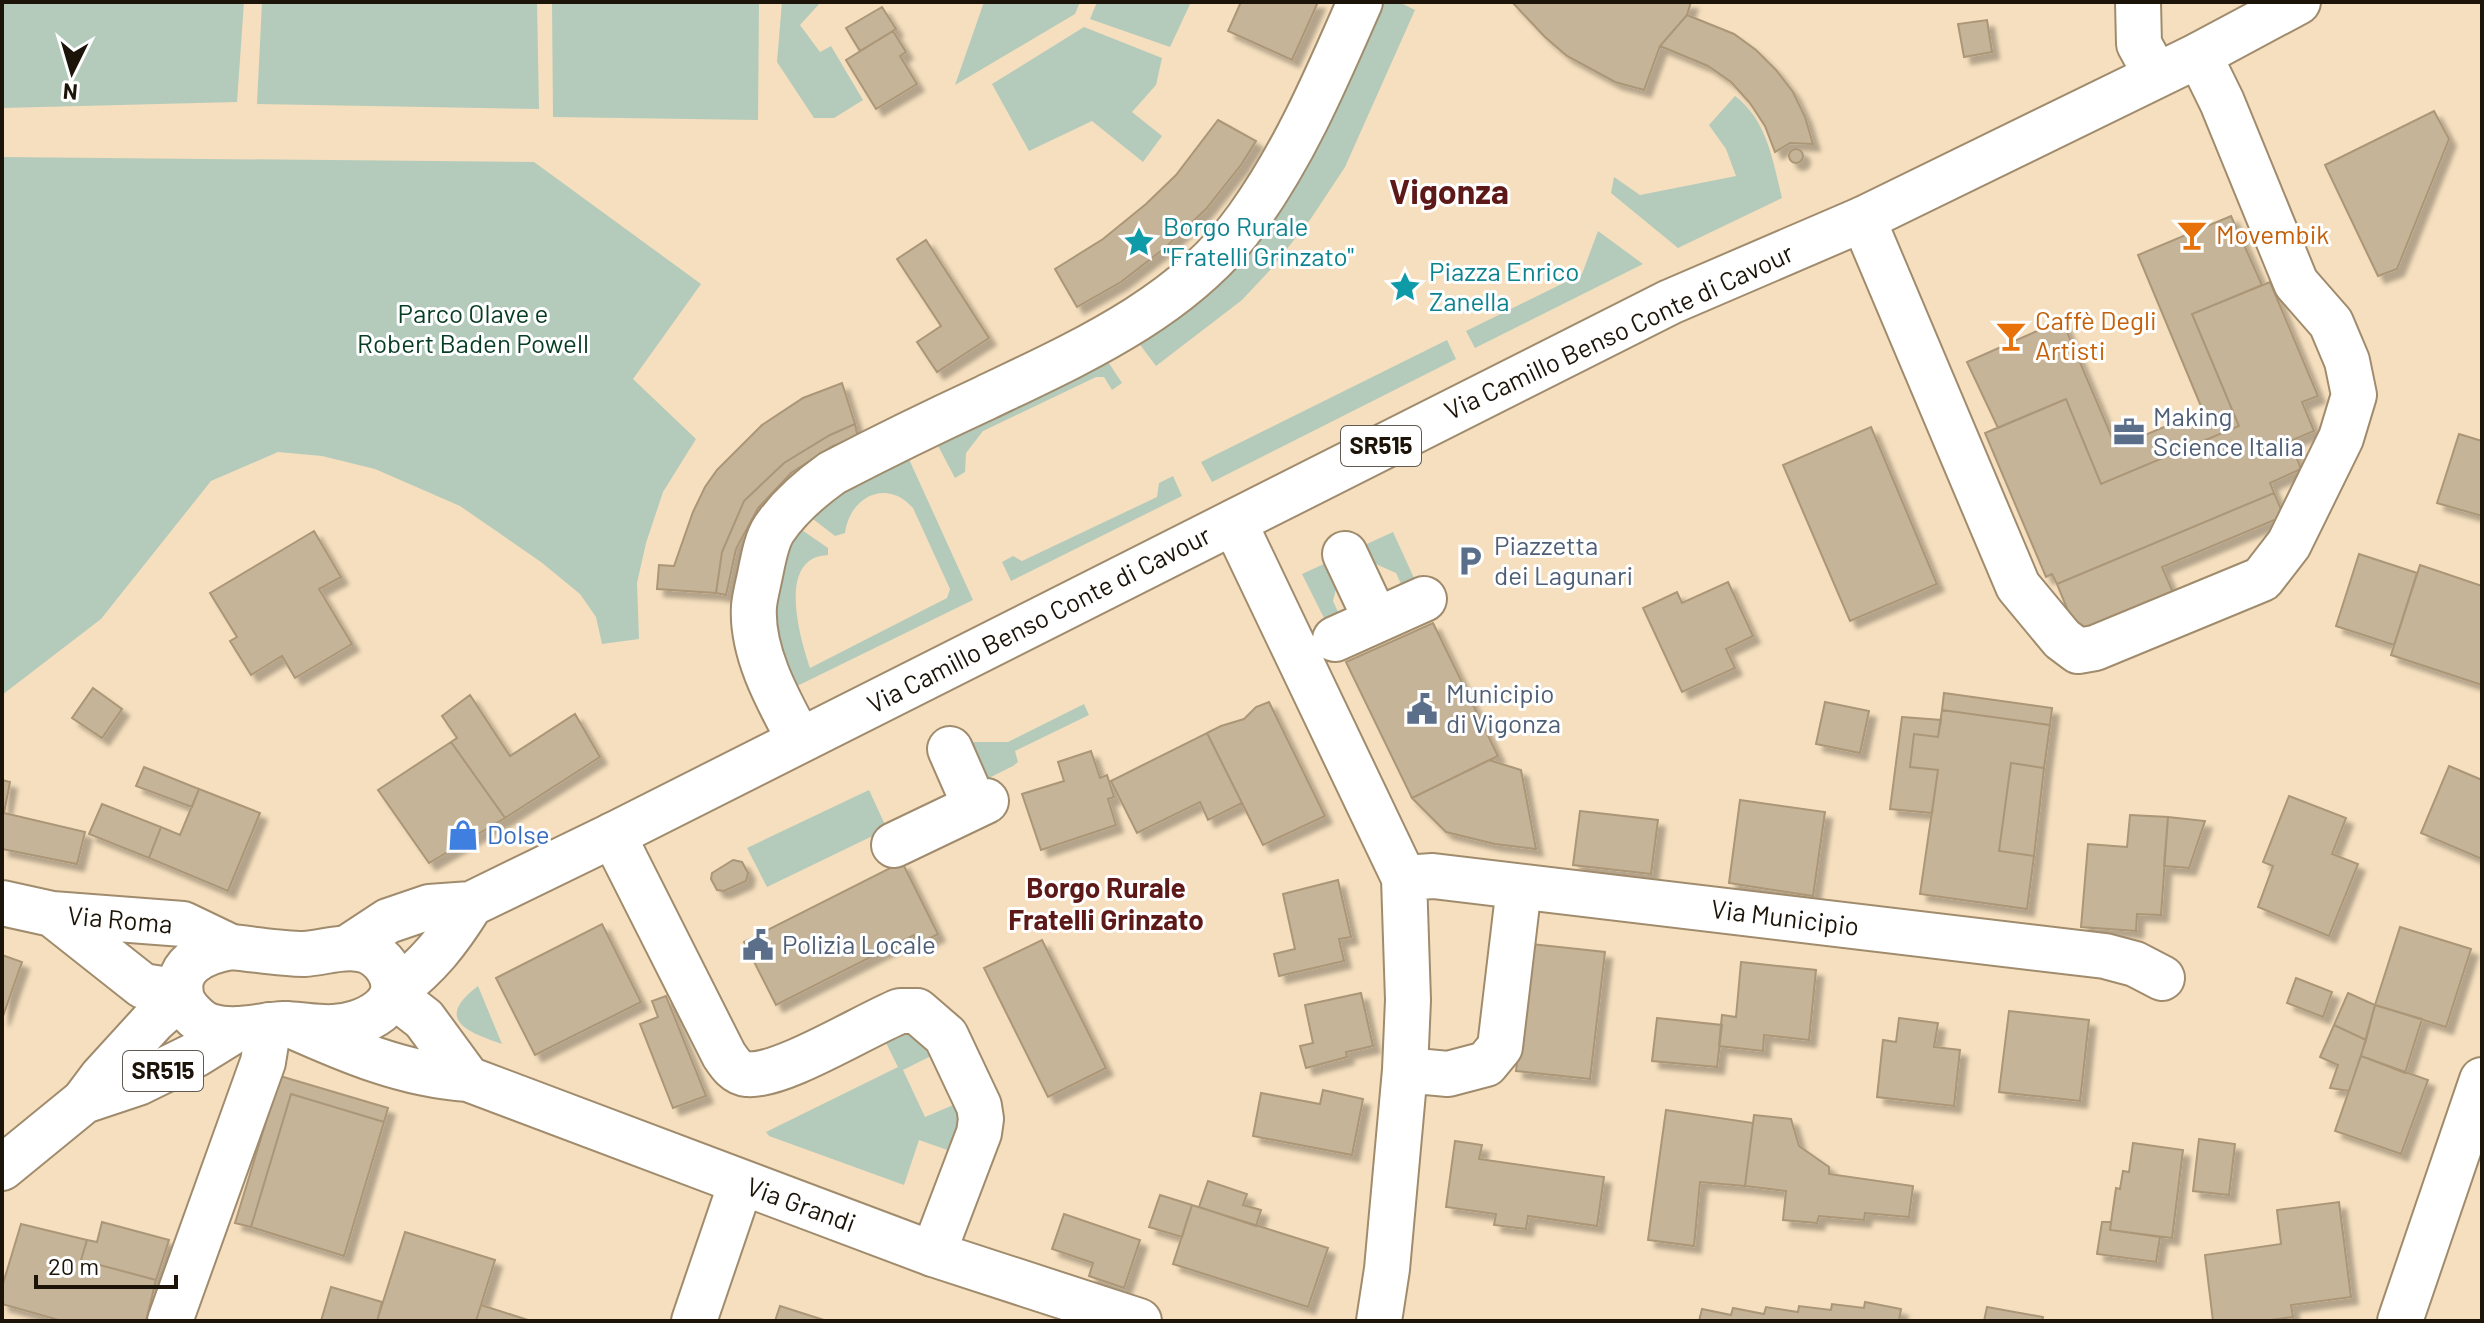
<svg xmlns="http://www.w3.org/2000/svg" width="2484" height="1323" viewBox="0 0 2484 1323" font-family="Barlow,sans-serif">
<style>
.green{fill:#b4cbbc}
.building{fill:#c6b498;stroke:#ab9677;stroke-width:2;filter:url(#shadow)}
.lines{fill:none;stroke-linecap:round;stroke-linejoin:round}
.minor-casing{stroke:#a08c6d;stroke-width:48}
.major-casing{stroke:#a08c6d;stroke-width:48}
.minor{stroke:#fff;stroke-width:44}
.major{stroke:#fff;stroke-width:44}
.labels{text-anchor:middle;stroke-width:6;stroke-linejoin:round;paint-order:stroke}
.shield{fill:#fff;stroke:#605a52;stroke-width:2}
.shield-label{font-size:24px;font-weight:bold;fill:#1c1408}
.culture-label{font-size:26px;fill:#0d838f;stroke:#fff;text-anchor:start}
.food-label{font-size:26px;fill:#c56008;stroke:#fff;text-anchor:start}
.park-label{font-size:26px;fill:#063d22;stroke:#fff}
.street-label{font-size:26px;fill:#1c1408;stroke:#fff}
.service-label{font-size:26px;fill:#4e5e75;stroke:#fff;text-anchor:start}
.shop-label{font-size:26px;fill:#366cbe;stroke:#fff;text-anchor:start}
.neighbourhood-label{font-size:28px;font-weight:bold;fill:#5d1918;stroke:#fff}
.district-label{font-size:34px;font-weight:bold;fill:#5d1918;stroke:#fff}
</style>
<defs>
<filter id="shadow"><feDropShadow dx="7" dy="7" stdDeviation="2" flood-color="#0004"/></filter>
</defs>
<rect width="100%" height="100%" fill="#f5dfbe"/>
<path class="green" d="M2 2H244L237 102 2 108Z
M262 2H537L539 109 257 104Z
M552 2H759L758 120 553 117Z
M782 2H821L800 25 820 52 831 46 863 100 834 118H814L777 62Z
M984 2H1080L1075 14 955 85Z
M1097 2H1191L1170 47 1090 19Z
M1381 2H1399L1415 10 1345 167 1312 217 1272 268 1242 300 1156 366 1135 338Z
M1084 27 1162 58 1156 85 1132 112 1162 136 1143 162 1092 121 1029 151 992 84Z
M1735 96C1767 120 1773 161 1782 198L1678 248 1611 193 1614 177 1640 195 1736 176 1726 149 1709 125Z
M2 157 534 162 701 284 633 379 696 439 663 492 646 543 637 583 639 639 602 644 596 617 580 594 541 562 460 506 375 469 322 456 278 452 211 481 101 619 2 695Z
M1598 231 1643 264 1475 348 1466 331 1582 274Z
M1447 340 1456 359 1212 482 1201 462Z
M1105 357 1122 383 1112 390 1104 377H1096L983 431 966 453 965 472 955 478 936 442Z
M908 457 973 600 795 687C771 624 766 590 799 528L828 548V555C776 557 800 638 810 668L947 598 950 589 913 508C887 478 850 496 845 533L835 536 809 516 843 490Z
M1173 476 1182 496 1011 581 1002 562 1013 556 1022 561 1157 497 1159 483Z
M1393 532 1419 589 1406 595 1396 573 1360 557 1356 549Z
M1337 558 1341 568 1333 601 1344 625 1330 630 1302 574Z
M1084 704 1089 715 1015 751 1018 762 1013 766 973 786 962 742H1008Z
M869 790 887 829 767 887 747 848Z
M478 986 502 1044C468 1032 433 1020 478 986Z
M904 1033 916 1035 935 1054 903 1070 925 1117 958 1103 962 1122 953 1152 919 1140 904 1185 769 1136 766 1132 898 1067 883 1037Z"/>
<path class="building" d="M1241 2H1318L1292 60 1228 31Z
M1512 2H1691L1687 15 1660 46 1644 90 1615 82 1567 56 1545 37Z
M882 7 896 29 860 51 846 28Z
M1687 15 1734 34 1756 50 1776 70 1793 92 1805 117 1813 144 1790 143 1775 152 1765 126 1750 103 1731 82 1708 66 1660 46Z
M1987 20 1992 52 1964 57 1958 24Z
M893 31 906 52 900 56 917 84 876 109 846 60Z
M2434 111 2449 139 2397 269 2378 276 2325 165Z
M1218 120 1256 141 1241 165 1206 209 1166 247 1121 282 1077 307 1055 269 1103 239 1146 204 1176 175Z
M1789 156a7 7 0 1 1 14 0a7 7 0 1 1-14 0Z
M2231 216 2262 285 2192 314 2239 426 2101 484 2066 399 1998 428 1967 362 2062 320 2116 447 2203 411 2138 255Z
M926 240 989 338 937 372 917 342 941 326 897 259Z
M2270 282 2318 396 2302 402 2314 431 2290 441 2301 469 2270 483 2274 493 2057 584 2052 574 2046 577 1985 433 2066 399 2101 484 2239 426 2192 314Z
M842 383 855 424 830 435 784 463 744 501 722 552 716 593 657 589 659 565 674 566 693 512 705 487 717 470 762 425 803 398Z
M855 424 858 438 833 446 791 473 758 508 736 549 726 595 716 593 722 552 744 501 784 463 830 435Z
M1871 427 1937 584 1850 621 1783 465Z
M2459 434 2482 441V516L2437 503Z
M2274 493 2284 516 2162 567 2175 597 2079 638 2057 584Z
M314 531 341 577 319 589 352 644 295 678 282 656 251 675 230 641 237 637 210 593Z
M2359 554 2417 573 2394 645 2336 626Z
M2420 565 2482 586V685L2391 655Z
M1728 582 1753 636 1726 649 1735 668 1682 692 1643 608 1677 592 1682 603Z
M1433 623 1498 756 1412 798 1346 662Z
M93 688 122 709 102 738 72 718Z
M1944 693 2052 708 2050 725 1942 710Z
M470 695 510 756 575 714 600 757 505 818 451 742 457 738 442 716Z
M1269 702 1325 816 1263 845 1207 733 1221 726 1244 719 1256 707Z
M1825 702 1869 711 1860 753 1816 744Z
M1942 710 2050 725 2044 768 2011 763 1999 851 2034 856 2027 909 1920 894 1938 770 1910 767 1914 734 1938 737Z
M1902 717 1941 720 1938 737 1914 734 1910 767 1938 770 1932 813 1890 809Z
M1207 733 1242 803 1208 820 1200 802 1137 833 1111 781Z
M451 742 505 818 429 863 378 790Z
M1091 751 1100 778 1107 775 1114 797 1108 799 1116 825 1041 850 1022 794 1064 781 1058 762Z
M1489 760 1521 770 1536 849 1495 844 1446 832 1412 798Z
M2011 763 2044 768 2034 856 1999 851Z
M2449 766 2482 780V859L2421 833Z
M144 767 199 789 192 807 136 786Z
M2 780 10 782 4 813 85 832 77 864 2 849Z
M199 789 260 813 228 891 149 858 161 827 180 835Z
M2289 796 2346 818 2332 854 2358 864 2329 936 2258 907 2273 866 2263 862Z
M1740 800 1825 812 1813 896 1729 883Z
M102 804 161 827 149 858 89 834Z
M1580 811 1658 820 1651 874 1573 865Z
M2130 815 2168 817 2161 915 2137 914 2136 931 2081 927 2088 844 2127 847Z
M2168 817 2205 821 2189 868 2164 866Z
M733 860 742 862 748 873 746 881 724 891 717 890 711 879 712 873Z
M902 862 938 934 919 944 914 935 776 1005 744 942Z
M1338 880 1351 937 1339 939 1344 961 1279 976 1274 954 1295 949 1283 894Z
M602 924 641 1002 535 1055 496 978Z
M2400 927 2471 949 2446 1027 2375 1005Z
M1042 940 1106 1068 1048 1097 984 968Z
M1531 944 1605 952 1590 1079 1516 1071Z
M2 955 22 962 2 1019Z
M1741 962 1816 970 1809 1040 1764 1035 1763 1051 1719 1046 1722 1015 1736 1017Z
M2296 978 2332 992 2323 1017 2287 1003Z
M1361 993 1373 1046 1346 1052 1347 1057 1306 1068 1300 1046 1313 1043 1305 1005Z
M2348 993 2375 1005 2366 1040 2334 1025Z
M666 996 706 1096 673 1108 640 1024 658 1017 652 1001Z
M2375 1005 2422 1019 2405 1073 2361 1056Z
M2009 1011 2089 1020 2080 1101 1999 1092Z
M1657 1018 1722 1025 1717 1067 1652 1061Z
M1899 1018 1938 1023 1934 1047 1960 1050 1954 1106 1877 1097 1883 1040 1896 1042Z
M2334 1025 2366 1040 2349 1091 2330 1088 2338 1065 2320 1057Z
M2361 1056 2428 1080 2401 1154 2335 1131Z
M280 1076 388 1108 384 1122 291 1094 251 1227 235 1223Z
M1323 1090 1363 1099 1352 1155 1253 1136 1261 1093 1320 1104Z
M291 1094 384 1122 344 1256 251 1227Z
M1666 1110 1753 1123 1745 1186 1700 1182 1694 1246 1648 1240Z
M1754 1115 1791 1119 1799 1146 1829 1167V1174L1913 1186 1909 1217 1865 1213 1864 1220 1819 1216 1817 1223 1783 1220 1786 1191 1745 1186Z
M2199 1139 2235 1144 2229 1195 2193 1191Z
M1455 1141 1482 1145 1479 1159 1604 1177 1597 1226 1528 1216 1526 1229 1494 1225 1496 1214 1446 1207Z
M2133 1143 2183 1150 2172 1238 2110 1230 2116 1188 2120 1189 2123 1171 2129 1172Z
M1208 1181 1247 1194 1243 1205 1261 1210 1256 1226 1199 1207Z
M1160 1195 1192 1205 1182 1237 1149 1227Z
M2339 1202 2351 1297 2291 1305 2293 1317 2262 1321H2213L2205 1255 2281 1244 2277 1210Z
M1192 1205 1328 1248 1308 1307 1173 1264Z
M1064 1214 1140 1240 1124 1288 1089 1276 1093 1263 1052 1249Z
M102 1222 169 1240 156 1280 81 1260 87 1240 97 1242Z
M2102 1222H2111L2110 1230 2160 1237 2156 1262 2097 1254Z
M21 1224 87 1240 81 1260 156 1280 146 1321H62L2 1304V1287Z
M405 1232 495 1260 476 1321H377Z
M331 1287 382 1302 377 1321H321Z
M1865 1302 1901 1309 1899 1321H1699L1702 1309 1731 1315 1733 1308 1764 1314 1766 1307 1798 1312 1799 1306 1831 1310 1832 1304 1864 1308Z
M481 1305 531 1321H476Z
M780 1306 827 1321H775Z
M1987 1307 2043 1317 2042 1321H1984Z"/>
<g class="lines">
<defs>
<path id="minor" d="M2138 2 2139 44 2156 75
M1863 219 2018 586 2062 639 2078 651 2095 648 2262 579 2289 544 2341 438 2354 395 2347 361 2331 323 2296 283 2222 102 2199 55
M1234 522 1404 878 1408 1000 1405 1070 1387 1269 1379 1321
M1345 554 1376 620
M1335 639 1424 599
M799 739C778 700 751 652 754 606 755 596 758 585 760 575 763 561 766 541 774 529 789 507 811 488 832 473 882 447 933 422 985 398 1079 353 1186 306 1248 218 1296 151 1327 77 1360 2
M950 749 975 806
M613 835 724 1055C730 1064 736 1073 747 1074 780 1078 865 1025 900 1011H917L946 1036 979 1106 981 1119 979 1133 933 1254
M894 845 986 801
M1404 878 1433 876 2105 956 2135 964 2162 978
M2 903 52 914 183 924 231 947
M52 914 143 986 180 992
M1405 1070 1448 1074 1486 1064 1500 1047 1519 887
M170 1321 263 1062 269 1025
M694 1321 741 1183
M2400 1321 2482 1080"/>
<path id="major" d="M231 947C255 949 279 954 304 954 322 953 341 946 359 949 371 950 382 959 388 969 409 1005 363 1026 333 1027 317 1028 300 1024 284 1024 260 1025 234 1034 210 1026 200 1023 189 1012 183 1002 171 966 202 952 231 947Z
M347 948 388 921 429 907 471 904 613 835 1670 302 1863 219 2199 55 2298 2
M395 991C429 965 448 941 471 904
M393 995 424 1019 468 1079
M288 1024C346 1050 404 1075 468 1079L933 1254 1139 1321
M84 1101 138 1083 195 1055 237 1029
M2 1168 84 1101 102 1077 154 1020 181 996"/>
</defs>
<use href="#minor" class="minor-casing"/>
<use href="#major" class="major-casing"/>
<use href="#minor" class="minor"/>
<use href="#major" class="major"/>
</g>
<defs>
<symbol id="bar-bare" viewBox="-9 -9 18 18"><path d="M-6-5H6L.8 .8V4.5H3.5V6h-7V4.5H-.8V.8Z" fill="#e8710a" stroke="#fff" stroke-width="2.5" paint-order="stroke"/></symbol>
<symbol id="sight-bare" viewBox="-9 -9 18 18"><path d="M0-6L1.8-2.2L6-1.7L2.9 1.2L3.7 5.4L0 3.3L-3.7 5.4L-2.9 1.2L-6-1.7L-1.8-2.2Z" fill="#0f9aa8" stroke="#fff" stroke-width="2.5" paint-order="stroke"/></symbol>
<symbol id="office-bare" viewBox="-9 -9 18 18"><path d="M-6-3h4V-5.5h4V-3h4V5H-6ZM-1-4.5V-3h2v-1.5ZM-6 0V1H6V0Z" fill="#5c6f8a" stroke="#fff" stroke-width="2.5" paint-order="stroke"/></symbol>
<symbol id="parking-bare" viewBox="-9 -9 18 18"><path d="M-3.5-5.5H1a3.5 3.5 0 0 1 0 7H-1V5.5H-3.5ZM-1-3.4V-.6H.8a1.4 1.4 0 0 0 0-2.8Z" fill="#5c6f8a" stroke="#fff" stroke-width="2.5" paint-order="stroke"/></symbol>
<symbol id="civic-bare" viewBox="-9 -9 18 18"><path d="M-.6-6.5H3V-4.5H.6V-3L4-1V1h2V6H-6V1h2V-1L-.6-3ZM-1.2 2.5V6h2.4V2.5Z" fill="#5c6f8a" stroke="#fff" stroke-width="2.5" paint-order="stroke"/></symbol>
<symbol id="shop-bare" viewBox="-9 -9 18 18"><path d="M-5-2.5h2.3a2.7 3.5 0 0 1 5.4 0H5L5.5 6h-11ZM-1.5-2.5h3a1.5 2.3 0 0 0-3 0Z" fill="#3f7fe0" stroke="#fff" stroke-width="2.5" paint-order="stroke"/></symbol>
</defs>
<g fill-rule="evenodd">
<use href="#bar-bare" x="2170" y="213" width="44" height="44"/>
<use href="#sight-bare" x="1117" y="220" width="44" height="44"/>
<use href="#sight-bare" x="1383" y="265" width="44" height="44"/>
<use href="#bar-bare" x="1989" y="314" width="44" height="44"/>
<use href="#office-bare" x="2107" y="410" width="44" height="44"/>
<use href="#parking-bare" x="1448" y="539" width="44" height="44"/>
<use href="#civic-bare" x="1400" y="687" width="44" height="44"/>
<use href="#shop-bare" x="441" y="813" width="44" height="44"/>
<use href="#civic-bare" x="736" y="923" width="44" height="44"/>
</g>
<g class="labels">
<g class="shield">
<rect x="1341" y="426" width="80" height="40" rx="6"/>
<rect x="123" y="1051" width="80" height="40" rx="6"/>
</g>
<g class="shield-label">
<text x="1381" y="454">SR515</text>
<text x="163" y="1079">SR515</text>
</g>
<g class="culture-label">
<text x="1163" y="236">Borgo Rurale<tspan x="1163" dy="30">"Fratelli Grinzato"</tspan></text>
<text x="1429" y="281">Piazza Enrico<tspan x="1429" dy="30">Zanella</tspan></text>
</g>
<g class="food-label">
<text x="2216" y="244">Movembik</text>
<text x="2035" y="330">Caffè Degli<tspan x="2035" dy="30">Artisti</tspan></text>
</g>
<g class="park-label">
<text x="473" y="323">Parco Olave e<tspan x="473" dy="30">Robert Baden Powell</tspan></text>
</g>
<g class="street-label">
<text transform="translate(1619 332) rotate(-25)" y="9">Via Camillo Benso Conte di Cavour</text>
<text transform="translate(1039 620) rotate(-27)" y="9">Via Camillo Benso Conte di Cavour</text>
<text transform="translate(1785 918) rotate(7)" y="9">Via Municipio</text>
<text transform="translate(120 920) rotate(5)" y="9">Via Roma</text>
<text transform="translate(801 1205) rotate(20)" y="9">Via Grandi</text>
</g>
<g class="service-label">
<text x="2153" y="426">Making<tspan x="2153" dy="30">Science Italia</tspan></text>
<text x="1494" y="555">Piazzetta<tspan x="1494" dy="30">dei Lagunari</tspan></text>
<text x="1446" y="703">Municipio<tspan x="1446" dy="30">di Vigonza</tspan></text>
<text x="782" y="954">Polizia Locale</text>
</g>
<g class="shop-label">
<text x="487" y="844">Dolse</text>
</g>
<g class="neighbourhood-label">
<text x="1106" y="898">Borgo Rurale<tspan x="1106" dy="32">Fratelli Grinzato</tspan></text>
</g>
<g class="district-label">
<text x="1449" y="204">Vigonza</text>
</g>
</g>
<rect width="2484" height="1323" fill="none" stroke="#1c1408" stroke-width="8"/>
<g transform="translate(72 72) rotate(185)" stroke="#ffffff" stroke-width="6" paint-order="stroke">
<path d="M0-6L14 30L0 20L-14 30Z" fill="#1c1408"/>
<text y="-12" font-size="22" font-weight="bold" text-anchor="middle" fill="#1c1408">N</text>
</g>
<path d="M36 1275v12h140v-12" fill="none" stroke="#1c1408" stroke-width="4"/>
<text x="48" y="1275" font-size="24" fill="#1c1408" stroke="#ffffff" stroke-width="6" paint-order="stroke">20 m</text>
</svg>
